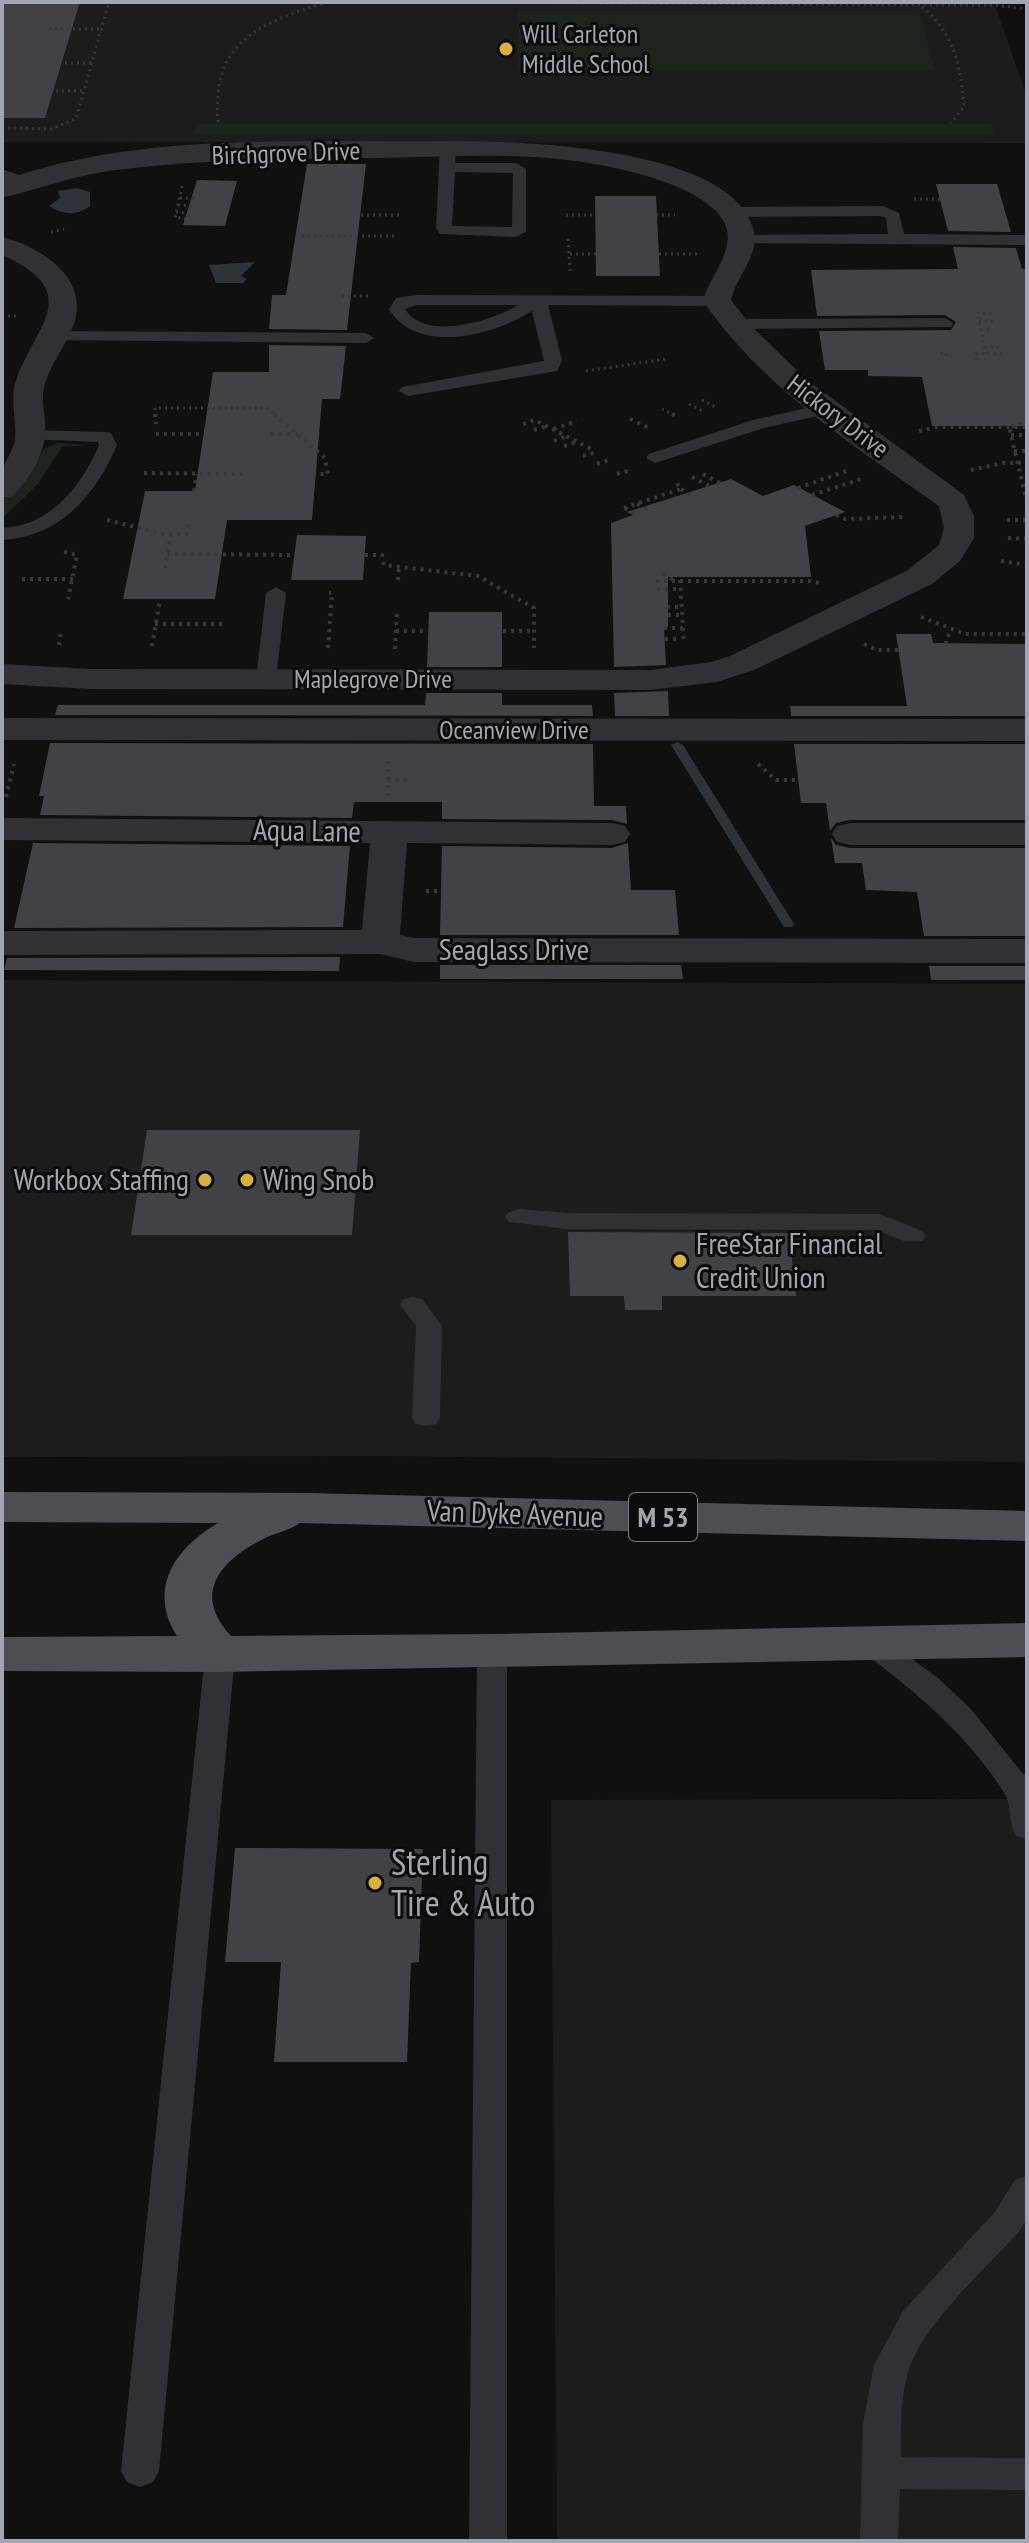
<svg xmlns="http://www.w3.org/2000/svg" width="1029" height="2543" viewBox="0 0 1029 2543" font-family="'PT Sans Narrow',sans-serif">
<style>
.built{fill:#1c1c1d}
.green{fill:#1d231d}
.water{fill:#2d3339}
.lines{fill:none;stroke-linecap:round;stroke-linejoin:round}
.stream{fill:#2d3339;fill-rule:evenodd}
.building{fill:#424246}
.path-far1{stroke:#37383c;stroke-width:3;stroke-dasharray:2 4;stroke-linecap:butt}
.path{stroke:#37383c;stroke-width:4;stroke-dasharray:3 5;stroke-linecap:butt}
.service{fill:#313135;fill-rule:evenodd}
.minor{fill:#313135;fill-rule:evenodd}
.primary{fill:#4d4e54;fill-rule:evenodd}
.poi-dot{fill:#d8b040;stroke:#0b0b0c;stroke-width:3}
.labels{text-anchor:middle;stroke-width:6;stroke-linejoin:round;paint-order:stroke}
.far-poi-label{font-size:26px;fill:#a3a6b0;stroke:#0b0b0c;text-anchor:start}
.far-street-label{font-size:26px;fill:#a3a6b0;stroke:#0b0b0c}
.shield{fill:#0b0b0c;stroke:#75787f;stroke-width:2}
.shield-label{font-size:28px;font-weight:bold;fill:#a3a6b0}
.street-label{font-size:30px;fill:#a3a6b0;stroke:#0b0b0c}
.poi-label{font-size:30px;fill:#a3a6b0;stroke:#0b0b0c;text-anchor:start}
.near-poi-label{font-size:36px;fill:#a3a6b0;stroke:#0b0b0c;text-anchor:start}
</style>
<rect width="100%" height="100%" fill="#101011"/>
<path class="built" d="M2 2H994L1027 97V143L2 142Z
M2 980 1027 984V1462L379 1456 2 1457Z
M1027 1799V2541H557L551 1800Z"/>
<path class="green" d="M518 11H919L935 70H518Z
M196 124H991L994 134H194Z
M58 443 90 445 62 447 38 484 2 519V501L24 482 44 449Z"/>
<path class="water" d="M77 188 90 192V206C75 217 62 214 49 206L60 198 58 191Z
M255 262 241 276 247 279 243 283H216L209 265Z"/>
<g class="lines">
<path class="stream" d="M677 742 683 745 794 924 792 927H784L782 924 671 745Z"/>
</g>
<path class="building" d="M2 2H80L45 118H2Z
M307 164H366L347 330 269 329 272 295H286Z
M197 180 237 181 225 226 183 225Z
M936 184H997L1011 232 948 231Z
M595 196H656L660 276H596Z
M953 247 1016 248 1022 269H1027V426H932L922 377 868 376V370H825L819 331 951 330 956 322 945 315 817 316 811 270 958 269Z
M269 345 346 346 340 399H322L312 520H227L215 599H123L145 491H195L213 372H269Z
M731 479 763 496 794 485 845 512 805 526 811 577H668V627H664L666 665 614 667 611 523 633 515 627 512Z
M297 535 366 536 363 580H291Z
M429 612H502V667H427Z
M896 634H931L933 643 1027 644V716H791L790 706H907Z
M668 691 669 716H615L614 693Z
M426 693H502V705H592L593 716 55 715 58 705H425Z
M50 743 593 744 594 806H626L627 824 612 820 442 819V802H354L352 818 40 815 44 796H39Z
M794 744H1027V820H850L836 823 830 831 826 803H801Z
M831 838 836 845 850 848H1027V936H924L917 892 866 890 862 863H835Z
M33 843 350 846 343 927 14 928Z
M628 843 631 890H675L679 935H440L442 846 612 848Z
M340 957 339 971 4 970 7 958Z
M440 965H681L683 979H440Z
M929 966H1027V980H931Z
M147 1130H360L352 1235H131Z
M568 1232 789 1233 796 1296H662V1310H625L624 1296H570Z
M235 1848 423 1849 419 1962 411 1963 407 2062H274L281 1962H225Z"/>
<g class="lines">
<path class="path-far1" d="M82 2H274
M444 2 993 5 1027 9
M922 7C954 31 961 69 964 107L951 123
M49 29H101
M65 63H92
M56 91H84
M218 122C211 41 259 24 326 2
M2 128 51 129 76 119 109 2
M182 186 175 218H185
M180 198H197
M914 199H940
M178 205 195 206
M176 212 187 213
M361 215H399
M566 215H595
M656 215H675
M51 232 64 229
M302 236H398
M568 239 570 272
M570 254H596
M659 254H698
M342 296H369
M2 316H17
M979 321H996
M981 330H993
M985 347H1002
M941 353H946L947 360
M986 354 977 313 994 314
M977 360 976 354H1003
M586 371 666 359 664 357
M702 400 715 407
M689 404 702 411
M662 409 676 416
M156 416 155 408H267L277 416"/>
<path class="path" d="M155 414 156 424
M274 414 325 458 328 474H316
M672 414 679 418
M630 419 651 429
M523 424 535 420 593 450
M1022 424 1009 427 1027 502
M554 429 577 421
M534 430 547 426
M919 431 937 427H1027
M156 434H204
M271 434H298
M1011 435H1027
M554 441 567 436
M564 446 577 442
M1014 451H1027
M583 456 597 452
M597 464 611 459
M971 470 1003 463H1027
M144 473 245 474
M617 474 631 470
M703 474 720 483
M692 477 709 486
M798 488 846 471
M681 489 690 495
M194 491 197 474
M812 495 861 479
M637 504 649 510
M624 508 681 489 674 480
M625 508 636 515
M836 515 845 519 902 517
M107 520 164 534H187L189 520
M1007 520H1027
M1008 538 1027 539
M64 552 77 555 68 599
M167 554 294 555
M365 555H382L384 565 478 576 534 608V648
M1001 561 1027 565
M165 568 171 534
M663 574 673 580
M22 579H73
M398 580 399 567
M680 580 684 642
M656 581H809L823 584
M657 589H680
M667 607H682
M668 615H682
M921 617 965 634H1027
M155 624H222
M664 628H683
M396 631H428
M503 631H534
M665 639H680
M864 644 877 650H898
M946 644V638L953 630
M59 645 61 631
M152 646 160 599
M328 648 332 593H329
M395 649 397 612
M388 761V799
M758 764 776 780H799
M388 780H409
M6 797 14 764
M426 891H441"/>
<path class="service" d="M448 144 456 149 455 163H516L526 169V232L515 237 440 234 436 228 440 149ZM455 172 513 173 512 227 452 226Z
M2 169 28 178 31 181 23 186 2 179Z
M883 206 899 213 904 234 1027 235V245L742 243 736 241V235L888 234 886 218 880 216 732 217 724 212 732 207Z
M416 295 717 296 725 301 717 306 548 305 562 361 557 371 408 396 399 391 402 387 544 361 532 311C495 335 417 356 389 309L396 298ZM518 305C493 321 425 342 405 309L416 305Z
M945 318 953 323 951 327 737 329 729 324 737 319Z
M55 331 366 333 374 338 366 343 49 340 47 336Z
M824 404 830 405 833 409 830 413 764 428 655 463 646 458 649 454 753 420Z
M31 430 105 432 111 433 117 445C95 496 60 537 2 540V528C50 526 81 487 99 445L98 442 25 439 22 435 25 431Z
M276 587 286 593 276 679 266 685 256 679 266 593Z
M518 1209 567 1213 880 1214 922 1231 926 1236 922 1241H904L876 1230 567 1229 509 1222 505 1217 509 1212Z
M413 1297 422 1299 442 1326 440 1418 436 1424 426 1426 416 1424 412 1418 416 1326 400 1305 404 1299Z
M870 1633 880 1636 938 1678 970 1708 1023 1774 1027 1773V1839L1016 1836C1008 1823 1012 1806 1005 1794 968 1735 915 1691 860 1650L855 1643 860 1636Z
M492 1641 502 1644 507 1651V2541H469L477 1651 482 1644Z
M220 1645 231 1648 235 1655 159 2471 153 2482 140 2487 127 2482 121 2471 205 1655 209 1648Z
M1027 2176V2219L1018 2233C986 2268 926 2322 910 2366 900 2394 901 2428 901 2457L1027 2458V2490L900 2489 898 2541H860L863 2424 874 2365 903 2311 994 2213 1015 2180Z"/>
<path class="minor" d="M450 141C517 141 736 146 754 232 759 256 736 277 731 300L751 326 807 380 964 495 974 516V538L960 561 932 584 754 670 717 682 650 690 90 689 2 684V664L90 669 650 670 711 662 730 656 908 570 939 545 944 528 939 506C854 446 763 388 703 301 709 276 738 249 724 222 704 184 614 166 575 161 509 152 441 157 375 158 286 159 196 159 108 171 71 177 38 189 2 198V181C139 131 306 143 450 141Z
M2 237C39 246 87 276 75 320 69 344 49 363 44 388 41 400 45 412 45 425 47 453 31 475 13 496L2 498C2 489 0 476 3 468 7 458 13 450 15 440 17 421 10 402 15 384 31 328 89 294 2 255Z
M2 718 1027 719V741L2 740Z
M2 818 612 823 625 826 630 834 625 842 612 845 407 843 400 935 414 938 1027 939V963L414 962 380 954 2 955V931L362 930 370 843 2 840Z
M850 823H1027V845H850L837 842 832 834 837 826Z"/>
<path class="primary" d="M2 1492 307 1493 1027 1511V1541L300 1523C290 1530 276 1533 265 1538 221 1560 191 1593 231 1636L492 1634 1027 1623V1657L220 1672 2 1671V1637L177 1636C147 1589 175 1548 218 1523L2 1522Z"/>
</g>
<g class="poi-dot">
<circle cx="506" cy="49" r="8"/>
<circle cx="205" cy="1180" r="8"/>
<circle cx="247" cy="1180" r="8"/>
<circle cx="680" cy="1261" r="8"/>
<circle cx="375" cy="1883" r="8"/>
</g>
<g class="labels">
<g class="far-poi-label">
<text x="522" y="43">Will Carleton<tspan x="522" dy="30">Middle School</tspan></text>
</g>
<g class="far-street-label">
<text transform="translate(286 153) rotate(-2)" y="9">Birchgrove Drive</text>
<text transform="translate(838 416) rotate(37)" y="9">Hickory Drive</text>
<text x="373" y="688">Maplegrove Drive</text>
<text x="514" y="739">Oceanview Drive</text>
</g>
<rect class="shield" x="629" y="1493" width="68" height="48" rx="6"/>
<g class="shield-label">
<text x="663" y="1527">M 53</text>
</g>
<g class="street-label">
<text transform="translate(307 831) rotate(1)" y="10">Aqua Lane</text>
<text x="514" y="960">Seaglass Drive</text>
<text transform="translate(515 1514) rotate(2)" y="10">Van Dyke Avenue</text>
</g>
<g class="poi-label">
<text x="189" y="1190" text-anchor="end">Workbox Staffing</text>
<text x="263" y="1190">Wing Snob</text>
<text x="696" y="1254">FreeStar Financial<tspan x="696" dy="34">Credit Union</tspan></text>
</g>
<g class="near-poi-label">
<text x="391" y="1875">Sterling<tspan x="391" dy="41">Tire &amp; Auto</tspan></text>
</g>
</g>
<rect width="1029" height="2543" fill="none" stroke="#a3a6b0" stroke-width="8"/>
</svg>
